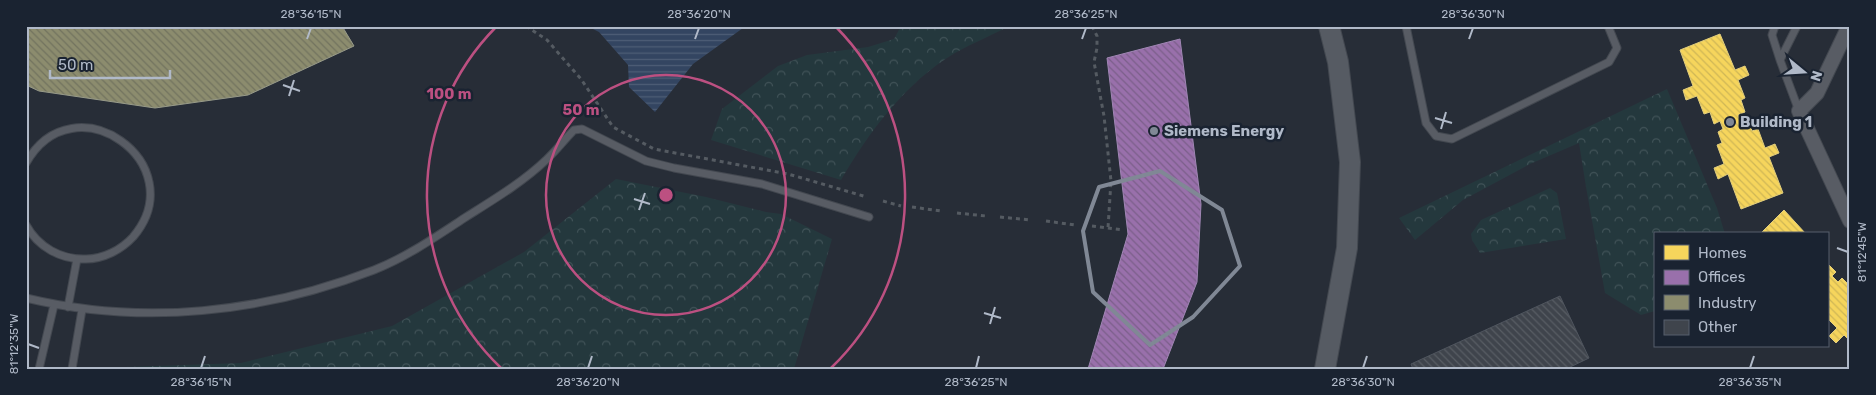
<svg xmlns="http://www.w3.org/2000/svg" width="1876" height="395" viewBox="0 0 1876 395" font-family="Rubik,sans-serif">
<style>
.forest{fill:url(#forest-crowns)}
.water{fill:url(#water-rules)}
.homes{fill:url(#homes-back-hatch);stroke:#e1cd7c}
.offices{fill:url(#offices-back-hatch);stroke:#a086b4}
.industry{fill:url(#industry-back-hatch);stroke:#979a89}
.building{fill:url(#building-back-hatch);stroke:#4f555e}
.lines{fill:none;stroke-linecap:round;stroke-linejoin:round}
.lane-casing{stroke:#434850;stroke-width:9}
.street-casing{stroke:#434850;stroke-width:16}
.secondary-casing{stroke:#434850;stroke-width:22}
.path{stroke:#555b62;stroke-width:3;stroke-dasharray:4 4;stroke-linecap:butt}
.lane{stroke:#585c64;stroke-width:7}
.street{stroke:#585c64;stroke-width:14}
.secondary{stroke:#565b63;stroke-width:20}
.marked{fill:none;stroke:#808895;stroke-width:4;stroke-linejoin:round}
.ticks{fill:none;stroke:#b0b9c8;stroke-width:2}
.ring{fill:none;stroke:#bc5081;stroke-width:2.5}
.poi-dot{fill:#808895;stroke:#1a2331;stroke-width:2}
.labels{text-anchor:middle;stroke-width:5;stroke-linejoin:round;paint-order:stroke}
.poi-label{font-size:15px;font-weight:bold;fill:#b0b9c8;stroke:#1a2331;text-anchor:start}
.centre{fill:#bc5081;stroke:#1a2331;stroke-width:2.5}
.ring-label{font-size:15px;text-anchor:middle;font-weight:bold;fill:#bc5081;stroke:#1a2331;stroke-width:5;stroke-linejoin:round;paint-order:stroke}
.neatline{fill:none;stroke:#b0b9c8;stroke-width:2}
.ticks-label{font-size:12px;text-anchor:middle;fill:#b0b9c8}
</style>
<defs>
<pattern id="forest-crowns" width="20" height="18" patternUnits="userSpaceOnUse" patternTransform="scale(1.25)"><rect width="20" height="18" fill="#24383d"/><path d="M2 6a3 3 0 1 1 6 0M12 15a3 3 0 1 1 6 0" fill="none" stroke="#415358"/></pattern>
<pattern id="water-rules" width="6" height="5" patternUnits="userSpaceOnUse" patternTransform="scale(1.25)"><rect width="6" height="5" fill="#334561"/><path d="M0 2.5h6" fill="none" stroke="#4e5e76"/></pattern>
<pattern id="homes-back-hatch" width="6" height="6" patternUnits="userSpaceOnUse" patternTransform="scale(1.25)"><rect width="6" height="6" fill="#f6d55c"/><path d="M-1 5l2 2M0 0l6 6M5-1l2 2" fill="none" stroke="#cfb656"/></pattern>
<pattern id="offices-back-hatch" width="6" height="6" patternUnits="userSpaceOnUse" patternTransform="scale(1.25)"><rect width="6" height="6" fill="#9970ab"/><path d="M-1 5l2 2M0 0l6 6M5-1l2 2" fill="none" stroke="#7b5f8a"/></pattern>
<pattern id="industry-back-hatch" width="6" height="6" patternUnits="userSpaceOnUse" patternTransform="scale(1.25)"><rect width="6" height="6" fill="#8c8c6e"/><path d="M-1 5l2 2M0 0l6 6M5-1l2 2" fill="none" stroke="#72735f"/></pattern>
<pattern id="building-back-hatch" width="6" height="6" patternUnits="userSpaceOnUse" patternTransform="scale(1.25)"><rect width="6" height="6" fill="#3f444c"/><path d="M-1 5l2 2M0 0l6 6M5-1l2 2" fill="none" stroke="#585d64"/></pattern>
</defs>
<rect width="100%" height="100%" fill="#272d37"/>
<path class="forest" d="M901 26H1010C992 35 973 43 955 53 906 82 869 132 841 180L711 140 722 109 778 66 807 55 868 47 894 39Z
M1667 89 1717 208 1725 234H1655V311L1641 315 1605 293 1586 187 1579 143 1530 164 1463 200 1415 240 1399 218Z
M616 179 706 197 766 212 781 214 832 239 794 369H124L126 367 241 363 392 326 524 252Z
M1550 188 1557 193 1566 239 1480 253 1472 240 1471 234 1481 220Z"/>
<path class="water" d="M587 26H749L743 28 693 64 655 112 629 87 628 65 599 32Z"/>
<path class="homes" d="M1720 34 1735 70 1745 66 1749 75 1738 80 1745 98 1741 100 1745 112 1738 115 1741 122 1748 119 1752 131 1758 129 1765 148 1775 144 1779 153 1769 157 1783 193 1741 209 1728 174 1718 179 1714 168 1724 164 1717 145 1722 143 1718 132 1723 129 1720 121 1714 124 1710 112 1704 114 1697 96 1686 100 1683 90 1693 86 1680 50Z
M1784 210 1806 234H1760Z
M1827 263 1836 272 1832 276 1838 282 1842 278 1850 286V341L1844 335 1836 343 1829 336 1837 328 1827 318Z"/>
<path class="offices" d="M1180 39 1201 204 1197 282 1163 369H1088L1128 234 1107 58Z"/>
<path class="industry" d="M26 26H342L354 46 248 95 155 108 39 91 26 85Z"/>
<path class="building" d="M1560 296 1589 358 1566 369H1413L1411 364Z"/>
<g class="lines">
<defs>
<path id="lane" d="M1406 26 1426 123 1436 136 1452 139 1609 62 1617 48 1608 26
M1775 26 1772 35 1780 60
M1797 26 1780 60 1799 111
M26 163C74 78 195 164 133 237 121 250 103 259 86 259 61 260 38 247 26 225
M26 298C143 326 263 313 374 270 407 257 437 236 466 217 493 200 523 182 546 160 556 151 564 140 574 130L582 129 646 161 674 168 762 184 869 217
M68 307 77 259
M39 369 54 305
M72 369 82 310"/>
<path id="street" d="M1849 26 1817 93 1799 111 1850 221"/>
<path id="secondary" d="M1325 369 1347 248 1350 162 1338 62 1329 26"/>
</defs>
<use href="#lane" class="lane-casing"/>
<use href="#street" class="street-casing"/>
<use href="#secondary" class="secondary-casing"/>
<path class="path" d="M526 26 547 40 581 79 613 127 654 149 788 174 867 197
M1092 26 1097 36V48L1094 62 1104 116 1111 181 1108 228
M883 201 901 206
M912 207 941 211
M957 213 986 216
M1000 217 1031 220
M1046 221 1075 225
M1092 226 1123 230"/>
<use href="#lane" class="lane"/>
<use href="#street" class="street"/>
<use href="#secondary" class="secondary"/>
</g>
<path class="marked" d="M1160 171 1222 210 1240 266 1193 317 1150 345 1093 292 1083 231 1099 187Z"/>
<path class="ticks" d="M307 39 311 28M695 39 699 28M1082 39 1086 28M1469 39 1473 28M283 85 300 91M289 96 294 80M1435 118 1452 123M1441 129 1446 112M634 199 650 204M639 210 645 193M1837 248 1848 252M984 313 1001 318M990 324 995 307M28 344 39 348M201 368 205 356M588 368 592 356M976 368 979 356M1363 368 1367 356M1750 368 1754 356"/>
<g class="ring">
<circle cx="666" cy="195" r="120"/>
<path d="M501 368A239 239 0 0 1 496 27M836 27A239 239 0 0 1 831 368"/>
</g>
<g class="poi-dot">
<circle cx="1730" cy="122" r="5"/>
<circle cx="1154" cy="131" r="5"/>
</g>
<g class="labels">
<g class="poi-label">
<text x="1740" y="127">Building 1</text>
<text x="1164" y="136">Siemens Energy</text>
</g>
</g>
<circle cx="666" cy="195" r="8" class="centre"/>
<g class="ring-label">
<text x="449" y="99">100 m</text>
<text x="581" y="115">50 m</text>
</g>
<rect width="1876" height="395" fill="none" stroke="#1a2331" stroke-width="55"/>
<rect x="1654" y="232" width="175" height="115" fill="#1a2331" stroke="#565f6d"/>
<rect x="1664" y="245" width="25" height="15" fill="#f6d55c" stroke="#565f6d"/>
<text x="1698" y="258" font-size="15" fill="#b0b9c8">Homes</text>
<rect x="1664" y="270" width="25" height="15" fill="#9970ab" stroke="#565f6d"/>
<text x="1698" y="282" font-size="15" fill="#b0b9c8">Offices</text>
<rect x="1664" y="295" width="25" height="15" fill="#8c8c6e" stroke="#565f6d"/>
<text x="1698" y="308" font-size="15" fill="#b0b9c8">Industry</text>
<rect x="1664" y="320" width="25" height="15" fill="#3f444c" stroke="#565f6d"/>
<text x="1698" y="332" font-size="15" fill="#b0b9c8">Other</text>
<g transform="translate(1804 72) rotate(108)" stroke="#1a2331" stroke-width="4" paint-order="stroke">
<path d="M0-4L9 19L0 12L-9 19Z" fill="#b0b9c8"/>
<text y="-8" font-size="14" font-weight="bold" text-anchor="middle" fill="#b0b9c8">N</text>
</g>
<path d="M50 70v8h120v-8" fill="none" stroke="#b0b9c8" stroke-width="2.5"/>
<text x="58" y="70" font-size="15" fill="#b0b9c8" stroke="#1a2331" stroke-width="4" paint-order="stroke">50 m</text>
<rect x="28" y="28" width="1820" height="340" class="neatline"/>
<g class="ticks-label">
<text x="311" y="18">28°36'15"N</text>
<text x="699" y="18">28°36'20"N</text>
<text x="1086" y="18">28°36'25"N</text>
<text x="1473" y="18">28°36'30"N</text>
<text transform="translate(1862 252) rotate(-90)" y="4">81°12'45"W</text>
<text transform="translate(14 344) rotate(-90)" y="4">81°12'35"W</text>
<text x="201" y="386">28°36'15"N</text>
<text x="588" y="386">28°36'20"N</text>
<text x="976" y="386">28°36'25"N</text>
<text x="1363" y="386">28°36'30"N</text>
<text x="1750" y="386">28°36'35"N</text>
</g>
</svg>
